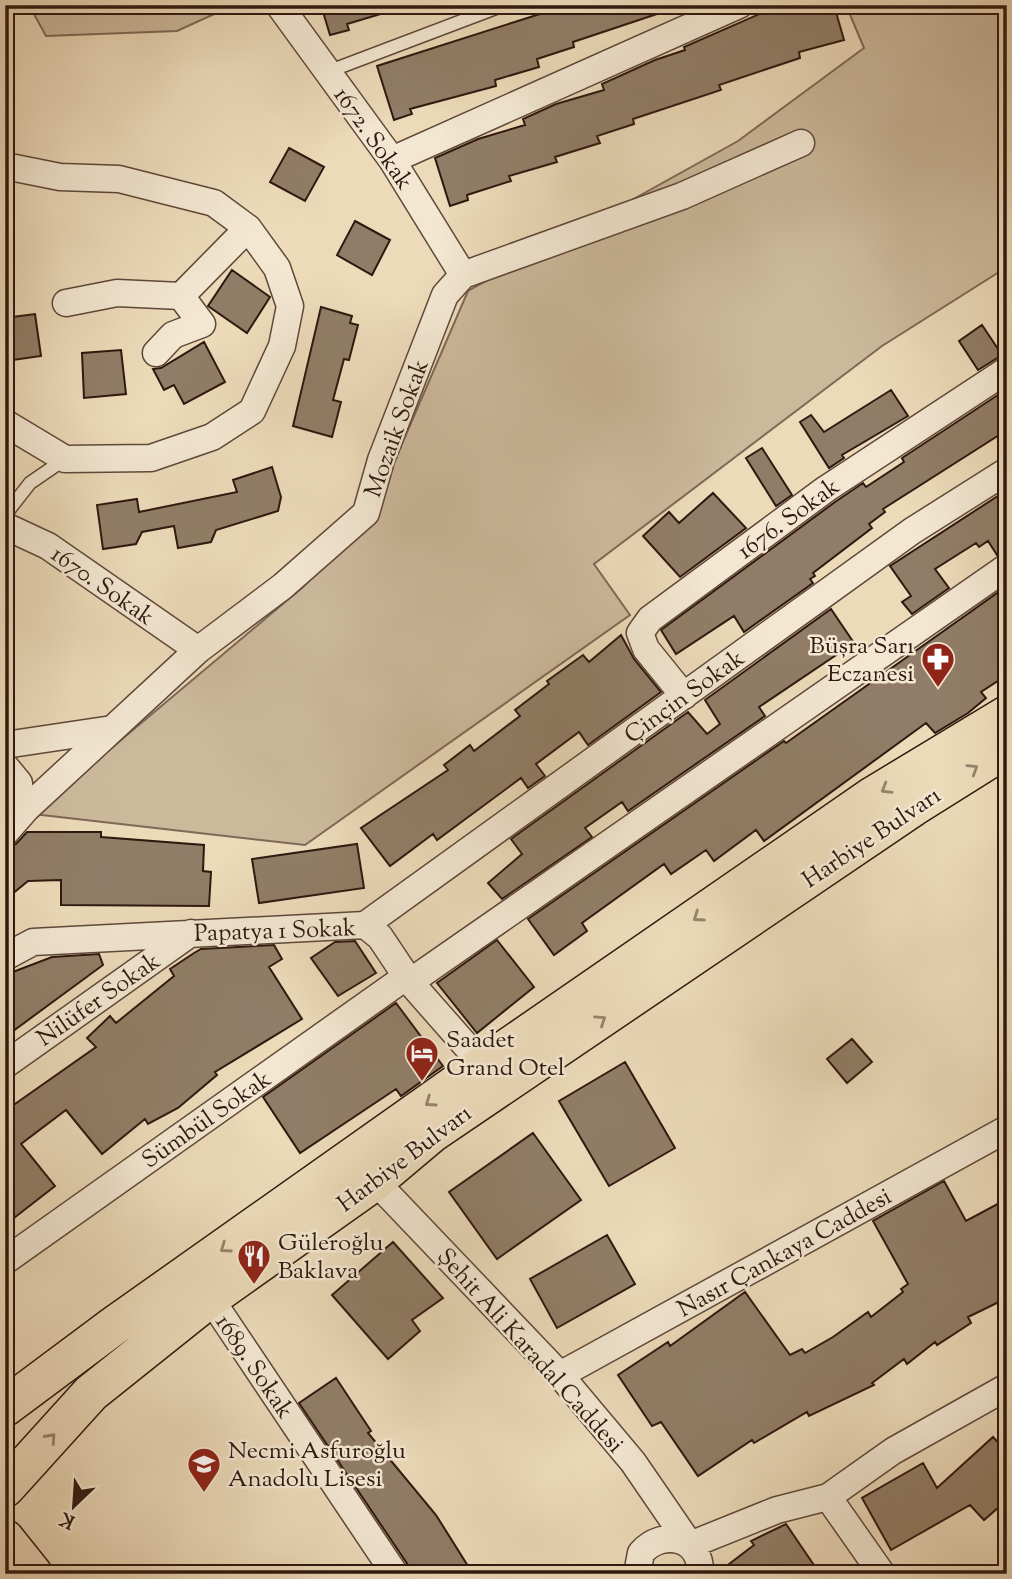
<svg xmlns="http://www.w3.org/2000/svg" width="1012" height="1579" viewBox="0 0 1012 1579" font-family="'Sorts Mill Goudy',serif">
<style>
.green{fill:#ccb99c;stroke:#7e6856;stroke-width:2}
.building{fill:#917d67;stroke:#2f180f;stroke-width:2}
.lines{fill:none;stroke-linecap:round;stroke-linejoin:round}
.service-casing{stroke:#5e483a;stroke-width:15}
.minor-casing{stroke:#5e483a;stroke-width:29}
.primary-casing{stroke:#2f180f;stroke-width:41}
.service{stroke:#f3e7d2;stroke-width:12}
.minor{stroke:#f3e7d2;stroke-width:26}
.primary{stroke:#ecdab9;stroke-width:38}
.oneway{stroke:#97836c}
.labels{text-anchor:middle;stroke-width:5;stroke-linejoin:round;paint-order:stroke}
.street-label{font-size:24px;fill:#2f180f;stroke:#f3e7d2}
.poi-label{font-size:24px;fill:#2f180f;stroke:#f3e7d2;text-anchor:start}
</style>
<rect width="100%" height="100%" fill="#ecdab9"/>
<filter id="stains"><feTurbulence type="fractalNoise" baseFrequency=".00286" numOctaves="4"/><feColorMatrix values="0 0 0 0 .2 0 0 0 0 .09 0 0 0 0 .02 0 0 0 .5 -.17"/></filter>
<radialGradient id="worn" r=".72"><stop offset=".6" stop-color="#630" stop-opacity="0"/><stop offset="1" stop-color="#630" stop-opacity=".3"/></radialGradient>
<path class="green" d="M29 5H234L177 31 46 36Z
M846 5H1007V267L882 346 594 564 630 615 305 845 33 814 303 587 370 518 468 291 738 141 864 48Z"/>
<path class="building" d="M321 5H393L394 10 347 24 349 30 330 35Z
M541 5 678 7 573 42 574 47 537 59 539 67 495 80 496 86 410 109 412 114 394 120 377 66 543 13Z
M780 5H834L844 40 799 52 800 58 719 85 721 90 633 119 634 124 597 136 600 143 555 157 557 162 509 176 511 181 467 195 468 200 450 206 435 158 478 139 525 125 523 119 556 104 604 90 602 84 655 60 685 50 684 47Z
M289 148 324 167 305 201 270 182Z
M355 221 390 240 372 275 337 255Z
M232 270 270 297 247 333 208 306Z
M321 307 352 316 350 323 358 325 349 360 344 359 333 400 341 402 332 437 293 426Z
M35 314 41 356 5 361V318Z
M982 325 1002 355 978 370 959 341Z
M204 342 225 382 184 404 174 385 164 390 153 369 161 368Z
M121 350 126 394 84 398 82 353Z
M1007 389V430L883 509 885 512 869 524 872 528 813 573 815 576 810 579 813 583 744 632 734 616 676 654 661 630 835 502 863 483 866 487 904 462 902 458Z
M891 390 908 416 842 455 844 458 829 468 800 422 811 415 824 432Z
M762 448 792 495 776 506 746 458Z
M272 467 281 497 278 511 216 530 211 542 178 548 174 526 142 532 136 544 103 549 97 505 137 499 139 512 237 492 233 480Z
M1007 490V551L997 555 988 541 979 547 976 543 935 569 949 588 912 614 902 602 911 596 890 566Z
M713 493 746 528 680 577 643 536 669 512 679 523Z
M1007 586V675L981 692 986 698 968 713 935 733 926 723 764 841 756 830 714 861 706 850 671 874 664 864 582 923 587 931 554 955 528 919 784 741 786 743Z
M831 609 854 643 759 707 765 716 628 811 622 802 585 828 592 837 502 899 488 883 522 854 511 839 688 712 707 734 720 724 705 700Z
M621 635 634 659 661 692 588 745 579 732 536 764 545 776 528 788 521 778 437 840 433 834 390 866 361 828 448 770 444 765 470 745 474 751 520 716 515 710 549 684 547 681 583 655 589 662Z
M27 832H101V837L204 845 203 871 211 872 209 906 61 905V880L28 881 5 900V848L16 844Z
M357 844 364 888 259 903 252 859Z
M497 940 534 987 477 1033 437 983Z
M355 941 376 973 338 996 311 958 335 942Z
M274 945 282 959 269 967 302 1019 215 1072 217 1075 178 1108 148 1124 145 1119 102 1154 66 1110 21 1144 55 1186 5 1225V1111L96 1047 87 1038 110 1016 116 1023 174 976 170 969 194 953 201 949Z
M99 954 103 965 5 1037V975L52 957Z
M396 1003 443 1066 401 1096 396 1089 300 1153 263 1097Z
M852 1039 872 1062 847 1083 827 1059Z
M625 1062 675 1148 609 1186 559 1101Z
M533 1133 581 1200 497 1259 449 1192Z
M944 1181 966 1221 1007 1199V1298L968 1317 971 1323 937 1345 935 1342 907 1364 904 1359 872 1383 874 1385 809 1416 807 1412 754 1443 752 1440 698 1476 661 1422 652 1426 618 1375 668 1342 670 1346 745 1292 790 1355 802 1349 805 1353 833 1337 868 1312 871 1317 903 1292 901 1289 908 1284 873 1221Z
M607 1235 635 1284 557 1328 530 1279Z
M393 1242 443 1298 412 1320 420 1331 388 1359 332 1295Z
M336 1378 371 1431 368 1433 436 1515 473 1574H411L408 1565 299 1403Z
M993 1437 1007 1452V1500L984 1520 970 1505 891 1550 862 1498 923 1463 937 1488Z
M786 1524 820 1574H716L754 1545 751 1541Z"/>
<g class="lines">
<defs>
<path id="service" d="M327 72 504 5
M5 515 30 483 65 459"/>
<path id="minor" d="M279 5 392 160 463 275
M392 160 739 5
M5 166 60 177 119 179 214 203 248 228 277 268 290 306 282 346 252 411 212 437 151 458 65 459 5 423
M66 303 117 293 181 296 248 228
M156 353 173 335 202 324 181 296
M5 526 48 546 198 650
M684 696 646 649 640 633 650 619 826 489 1007 370
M5 745 112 729
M5 766 19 783 21 815
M5 833 27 808 198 650 283 586 366 513 381 460 445 295 463 275 682 196 801 143
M365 925 912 531 1007 471
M5 957 33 942 365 925 380 937 410 982 483 1065
M410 982 1007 567
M5 1065 191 933
M375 1181 560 1375 633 1462 690 1545 777 1510 828 1497 893 1451 1007 1387
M5 1261 407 976
M210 1298 395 1574
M560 1375 1007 1129
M828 1497 882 1574
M637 1574 641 1553C663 1528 702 1537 700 1574"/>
<path id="primary" d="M5 1407 115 1325 483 1065 873 796 1007 715
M5 1488 91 1393 210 1298 375 1181 432 1133 913 807 1007 748
M5 1539 33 1574"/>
</defs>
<use href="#service" class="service-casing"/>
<use href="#minor" class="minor-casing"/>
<use href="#primary" class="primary-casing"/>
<use href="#service" class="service"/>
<use href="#minor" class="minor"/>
<use href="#primary" class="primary"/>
</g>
<defs><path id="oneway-chevron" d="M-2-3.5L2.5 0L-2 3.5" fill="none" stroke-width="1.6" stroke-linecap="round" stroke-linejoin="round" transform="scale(1.75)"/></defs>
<g class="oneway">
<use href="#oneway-chevron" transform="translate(973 769) rotate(-32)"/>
<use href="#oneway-chevron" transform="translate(886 789) rotate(149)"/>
<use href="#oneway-chevron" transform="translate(698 917) rotate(145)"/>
<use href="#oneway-chevron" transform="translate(601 1020) rotate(-34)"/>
<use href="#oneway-chevron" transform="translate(430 1102) rotate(145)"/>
<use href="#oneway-chevron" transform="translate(225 1248) rotate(145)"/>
<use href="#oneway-chevron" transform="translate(51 1438) rotate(-48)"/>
</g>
<defs>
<symbol id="pharmacy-pin" viewBox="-11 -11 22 30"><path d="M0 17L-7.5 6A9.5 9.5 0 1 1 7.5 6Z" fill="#8f2418" stroke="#f3e7d2"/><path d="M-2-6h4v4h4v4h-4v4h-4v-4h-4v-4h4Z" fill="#fff"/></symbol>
<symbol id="hotel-pin" viewBox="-11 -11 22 30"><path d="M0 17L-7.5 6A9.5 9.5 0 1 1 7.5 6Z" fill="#8f2418" stroke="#f3e7d2"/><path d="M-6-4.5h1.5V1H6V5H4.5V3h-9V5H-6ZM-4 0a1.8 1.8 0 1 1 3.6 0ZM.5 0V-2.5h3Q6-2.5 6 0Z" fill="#fff"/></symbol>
<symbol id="restaurant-pin" viewBox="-11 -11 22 30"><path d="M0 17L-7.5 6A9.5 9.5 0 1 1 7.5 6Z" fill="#8f2418" stroke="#f3e7d2"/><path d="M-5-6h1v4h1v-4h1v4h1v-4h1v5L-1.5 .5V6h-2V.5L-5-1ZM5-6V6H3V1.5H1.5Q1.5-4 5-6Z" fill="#fff"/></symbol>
<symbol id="school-pin" viewBox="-11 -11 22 30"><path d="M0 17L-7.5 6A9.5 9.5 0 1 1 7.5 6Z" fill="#8f2418" stroke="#f3e7d2"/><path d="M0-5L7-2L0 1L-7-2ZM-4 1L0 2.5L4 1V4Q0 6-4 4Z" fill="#fff"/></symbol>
</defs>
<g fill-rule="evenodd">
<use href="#pharmacy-pin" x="919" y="640" width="38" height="52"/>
<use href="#hotel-pin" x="403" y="1034" width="38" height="52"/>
<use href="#restaurant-pin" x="235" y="1237" width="38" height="52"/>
<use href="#school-pin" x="185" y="1445" width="38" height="52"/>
</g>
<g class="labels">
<g class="street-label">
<text transform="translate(374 138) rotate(55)" y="8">1672. Sokak</text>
<text transform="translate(396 428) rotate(-70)" y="8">Mozaik Sokak</text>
<text transform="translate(788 518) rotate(-36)" y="8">1676. Sokak</text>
<text transform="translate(103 585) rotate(35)" y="8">1670. Sokak</text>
<text transform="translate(684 696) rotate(-36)" y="8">Çinçin Sokak</text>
<text transform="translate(871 837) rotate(-34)" y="8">Harbiye Bulvarı</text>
<text transform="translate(275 930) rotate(-2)" y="8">Papatya 1 Sokak</text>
<text transform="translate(98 999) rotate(-35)" y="8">Nilüfer Sokak</text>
<text transform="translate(206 1119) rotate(-35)" y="8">Sümbül Sokak</text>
<text transform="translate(404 1158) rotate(-37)" y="8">Harbiye Bulvarı</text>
<text transform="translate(784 1252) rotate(-29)" y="8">Nasır Çankaya Caddesi</text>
<text transform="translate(531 1350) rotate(48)" y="8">Şehit Ali Karadal Caddesi</text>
<text transform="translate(255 1366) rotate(56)" y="8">1689. Sokak</text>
</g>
<g class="poi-label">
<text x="914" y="653" text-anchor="end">Büşra Sarı<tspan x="914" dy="28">Eczanesi</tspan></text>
<text x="446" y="1047">Saadet<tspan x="446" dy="28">Grand Otel</tspan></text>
<text x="278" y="1250">Güleroğlu<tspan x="278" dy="28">Baklava</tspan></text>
<text x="228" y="1458">Necmi Asfuroğlu<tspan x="228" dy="28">Anadolu Lisesi</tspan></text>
</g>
</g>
<rect width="1012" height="1579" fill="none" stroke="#ecdab9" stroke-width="28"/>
<rect x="7" y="7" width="998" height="1565" fill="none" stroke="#2f180f" stroke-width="3.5"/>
<rect x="14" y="14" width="984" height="1551" fill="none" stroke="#2f180f" stroke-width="2"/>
<g transform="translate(74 1506) rotate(205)" stroke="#f3e7d2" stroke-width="5" paint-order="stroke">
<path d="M0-5L12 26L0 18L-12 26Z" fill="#2f180f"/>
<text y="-10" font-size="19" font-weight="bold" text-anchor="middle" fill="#2f180f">K</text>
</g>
<rect width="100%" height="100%" filter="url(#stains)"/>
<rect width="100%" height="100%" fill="url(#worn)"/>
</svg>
